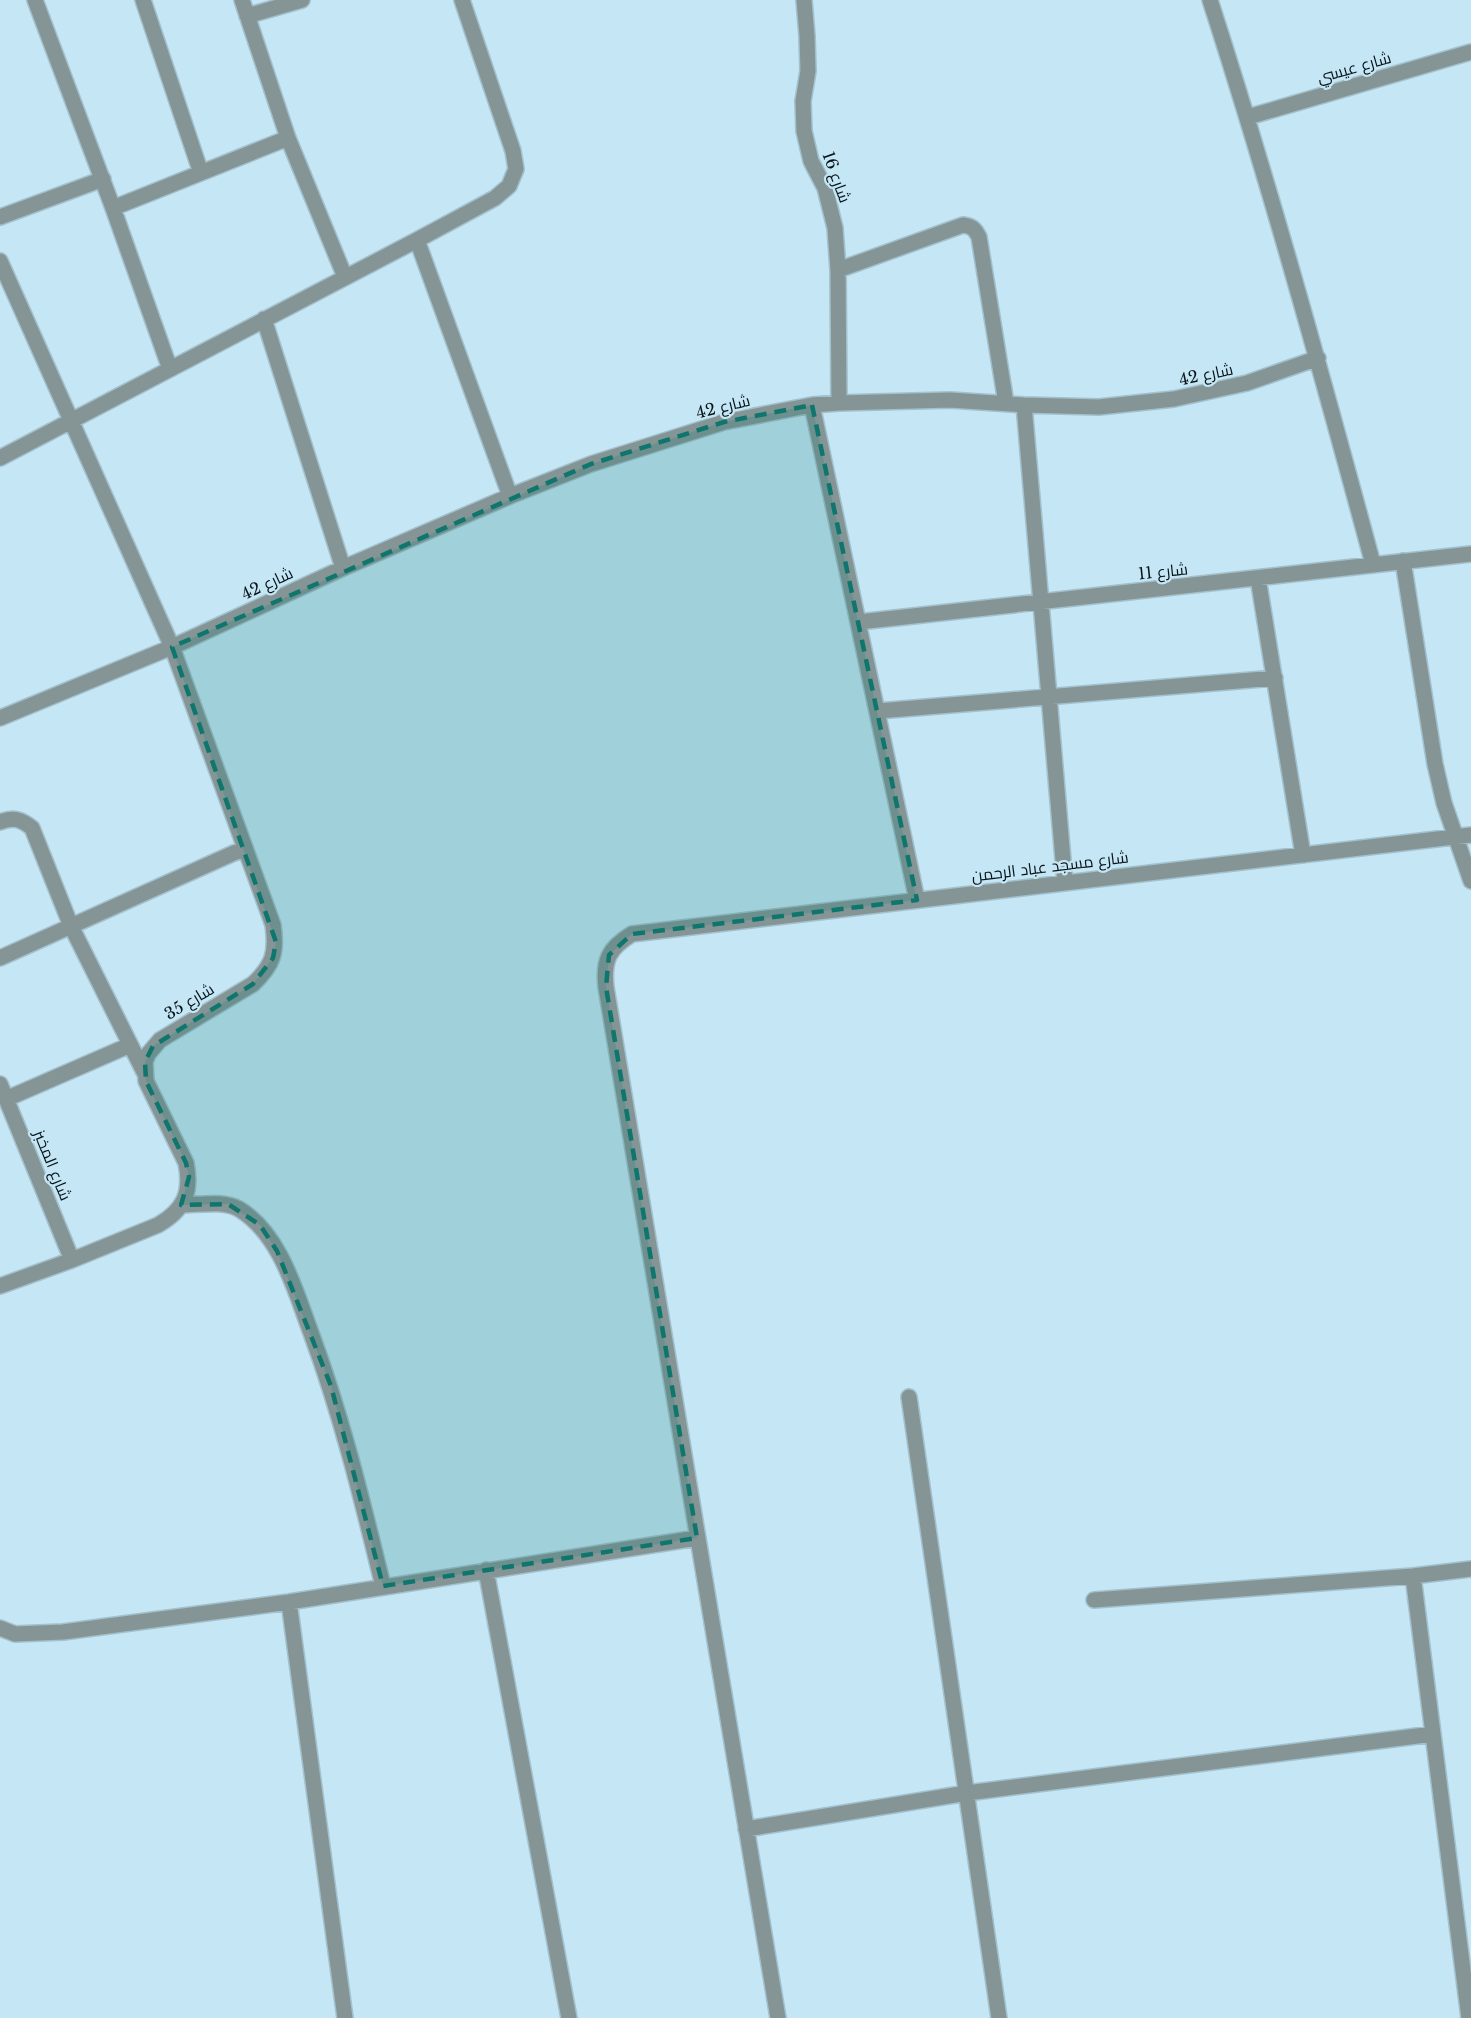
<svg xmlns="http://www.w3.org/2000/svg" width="1471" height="2018" viewBox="0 0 1471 2018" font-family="'Libre Baskerville',Cairo,serif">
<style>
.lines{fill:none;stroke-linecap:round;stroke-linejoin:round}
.minor-casing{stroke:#a3c0cd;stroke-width:18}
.minor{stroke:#859596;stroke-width:15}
.marked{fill:#0f766e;fill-opacity:0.2;stroke:#0f766e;stroke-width:4.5;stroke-dasharray:12 8;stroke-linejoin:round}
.labels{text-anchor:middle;stroke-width:4.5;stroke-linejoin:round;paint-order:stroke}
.street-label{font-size:16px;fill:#071318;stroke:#c5e6f5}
</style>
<rect width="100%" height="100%" fill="#c5e6f5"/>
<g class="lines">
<defs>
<path id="minor" d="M35 0 113 208 170 369
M143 0 201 173
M242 0 288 138 345 277
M804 0 807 36 808 71 803 101 804 131 811 161 825 188 835 228 838 270 839 403
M1210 0C1270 186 1322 375 1373 564
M247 16 302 0
M1248 117 1471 52
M113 208 288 138
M0 217 103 179
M417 240 510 496
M0 261 172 647 273 925C277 953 273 965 253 984L160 1040 148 1054 145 1062 146 1081 186 1163C192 1193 184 1210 158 1225L72 1260 0 1286
M838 270 963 225C972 226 975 229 979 237L1006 403
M264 319 343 568
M812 405 917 900
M1024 405 1065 883
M0 458 417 240 495 198 509 186 516 169 513 151 462 0
M1403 561 1435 764 1444 803 1471 881
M1258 578 1303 855
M859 622 1471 554
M878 711 1275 678
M0 718 172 647 343 568 510 496 591 464 724 422 812 405 839 403 950 400 1024 405 1099 407 1174 399 1247 383 1318 358
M0 822C14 817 21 819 32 828L71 926 144 1072
M0 958 245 848
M0 1084 72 1260
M6 1099 130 1045
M181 1205C200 1205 222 1200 239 1209 280 1234 295 1290 311 1333 342 1417 362 1500 383 1586
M909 1397 999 2018
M486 1570 569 2018
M1413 1576 1469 2018
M1094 1600 1413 1576 1471 1569
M289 1602 345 2018
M0 1628 15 1634 63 1632 289 1602 697 1538
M746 1829 967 1793 1433 1734
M778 2018 606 987C603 960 609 948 632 934L1471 835"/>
</defs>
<use href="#minor" class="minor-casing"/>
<use href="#minor" class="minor"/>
</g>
<path class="marked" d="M812 405 917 900 632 934 609 955 606 987 697 1538 383 1586 331 1386 277 1251 260 1225 228 1204 181 1205 189 1177 186 1163 146 1081 145 1062 153 1046 253 984 273 958 276 942 172 647 591 464 724 422Z"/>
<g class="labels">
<g class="street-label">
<text transform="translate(1354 67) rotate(-16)" y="6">شارع عيسي</text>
<text transform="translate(837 177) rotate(70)" y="6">شارع 16</text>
<text transform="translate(1206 374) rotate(-12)" y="6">شارع 42</text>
<text transform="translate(723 406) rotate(-14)" y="6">شارع 42</text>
<text transform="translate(1163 571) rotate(-6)" y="6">شارع 11</text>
<text transform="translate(267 583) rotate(-25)" y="6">شارع 42</text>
<text transform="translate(1050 866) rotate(-7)" y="6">شارع مسجد عباد الرحمن</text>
<text transform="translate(189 1001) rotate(-31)" y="6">شارع 35</text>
<text transform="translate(53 1165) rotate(68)" y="6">شارع المخبز</text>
</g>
</g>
</svg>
